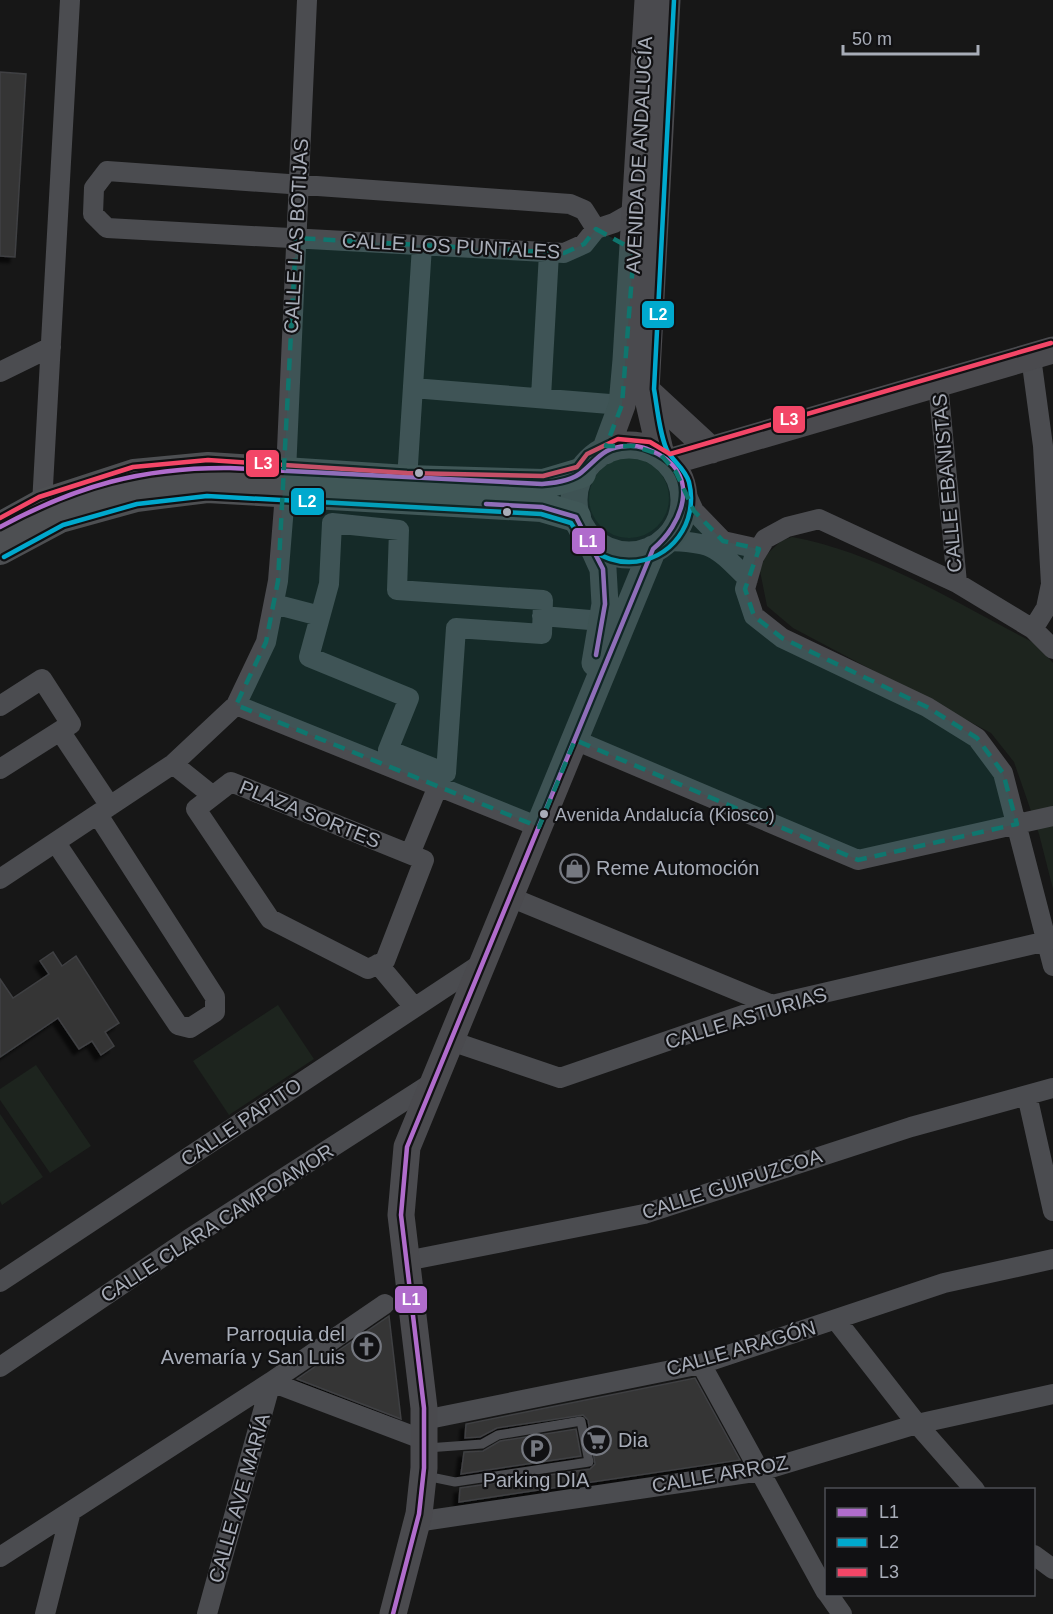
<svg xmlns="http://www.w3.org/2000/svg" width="1053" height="1614" viewBox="0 0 1053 1614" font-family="Helvetica,sans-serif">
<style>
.green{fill:#1d241e}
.building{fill:#353536;stroke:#3f4043;stroke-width:1.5;filter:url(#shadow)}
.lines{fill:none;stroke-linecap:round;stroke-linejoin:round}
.lane{stroke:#4b4c50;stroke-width:9}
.street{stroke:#4b4c50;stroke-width:20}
.secondary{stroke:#4a4a4e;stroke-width:27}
.primary{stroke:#4d4f52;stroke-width:30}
.bus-1-casing{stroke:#111113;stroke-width:9}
.bus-2-casing{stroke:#111113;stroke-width:9}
.bus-3-casing{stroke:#111113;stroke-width:9}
.bus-1{stroke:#b06ccc;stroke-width:4.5}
.bus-2{stroke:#00a9ce;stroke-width:4.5}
.bus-3{stroke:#f34667;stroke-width:4.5}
.marked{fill:#0f766e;fill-opacity:0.2;stroke:#0f766e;stroke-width:4.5;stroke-dasharray:12 8;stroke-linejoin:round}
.bus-dot{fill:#a8adb8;stroke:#111113;stroke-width:2}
.labels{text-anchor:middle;stroke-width:4.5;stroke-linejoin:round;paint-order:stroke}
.bus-label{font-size:18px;fill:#a8adb8;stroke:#111113;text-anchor:start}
.street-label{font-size:20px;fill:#a8adb8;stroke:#111113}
.poi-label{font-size:20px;fill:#a8adb8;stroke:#111113;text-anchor:start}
.line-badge{stroke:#111113;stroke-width:2}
.badge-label{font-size:16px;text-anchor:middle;font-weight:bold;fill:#fff}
</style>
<defs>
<filter id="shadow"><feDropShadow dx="-5.5" dy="5.5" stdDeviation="1.5" flood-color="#0009"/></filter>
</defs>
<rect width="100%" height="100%" fill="#171717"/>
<path class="green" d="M589 498a40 40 0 1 1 80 0a40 40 0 1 1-80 0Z
M792 537C879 553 958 604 1036 644L1053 663V889L1039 834 1014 762 991 733 793 628 767 606 760 571 765 556 781 541Z
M278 1005 314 1059 229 1115 193 1061Z
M36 1065 91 1146 50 1173 0 1100V1089Z
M0 1114 43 1177 2 1205 0 1201Z"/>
<path class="building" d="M0 72 26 74 15 257 0 256Z
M53 952 62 966 76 956 119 1023 105 1032 114 1046 101 1055 92 1041 79 1049 58 1018 0 1057V979L13 998 49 974 40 961Z
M389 1316 401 1419 297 1379Z
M695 1378 740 1460 459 1502 460 1488 590 1469 595 1464 588 1420 583 1415 497 1428 480 1437 465 1438 466 1424Z
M576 1429 581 1456 461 1474 464 1452 483 1451 500 1441Z"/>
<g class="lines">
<path class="lane" d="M426 1476 455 1482 589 1462 581 1421 498 1435 482 1444 427 1448"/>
<path class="street" d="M107 171 570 204 584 210 596 229 584 244 564 253 107 228 93 214 94 188Z
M596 229 614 223 637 210
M1031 357 1043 446 1051 584 1046 608 1033 629
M0 372 51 347
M938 383 957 583
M413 388 622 405
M541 397 549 253
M286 472 307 0
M407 480 422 246
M681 483 694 511 723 541 759 549
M42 504 70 0
M332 523 399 530 397 590 543 600 542 634 456 628 446 773 388 750 409 698 309 657 329 584Z
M666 541C713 542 715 546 748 579
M274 604 320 616
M542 616 602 621
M1053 649 1033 629 957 583 819 519 787 527 765 539 754 557 745 589 754 616 782 638 927 707 977 738 1003 773 1053 966
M236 705 539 827
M0 706 42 679 71 724 0 769
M60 731 110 806
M575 740 858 860 1053 816
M173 764 213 796
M231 782 424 860 385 961 368 969 270 919 196 809Z
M56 843 178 1025 190 1028 215 1012V997L98 815
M410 854 438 786
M0 879 173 764 236 705 266 642 278 581 285 494
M510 897 772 1005
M378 964 414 1007
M451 1041 560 1078 772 1005 1047 941
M1027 1095 1053 1211
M406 1261 644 1214 911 1127 1053 1088
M0 1282 482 963
M836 1320 917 1424 975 1490
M701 1364 826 1592
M0 1367 189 1239 435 1081
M271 1382 424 1440
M424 1420 701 1364 944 1283 1053 1259
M416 1522 761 1471 917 1424 1053 1394
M1034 1555 1053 1569
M0 1557 271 1382 385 1304
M828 1594 842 1614
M45 1614 71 1511
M207 1614 271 1382"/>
<path class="secondary" d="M646 390 711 450
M574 500a55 55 0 1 1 110 0a55 55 0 1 1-110 0Z
M605 451 622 405 626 360 648 0
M661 455 646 390 667 0
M669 462 1053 350
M589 538 603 569 605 604 595 663
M393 1614 419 1514 424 1468V1408L401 1215 407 1147 653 549"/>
<path class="primary" d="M0 527 42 504 134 474 208 467 407 480 544 484 581 473
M0 550 60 518 136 497 207 488 542 507 576 517"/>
<defs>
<path id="bus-1" d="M486 504 542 507 576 517 603 569 605 604 596 655
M0 527C76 486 143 467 230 468L542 484C555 483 572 481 582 472 598 459 603 447 627 446 639 445 648 449 658 454 701 477 682 525 653 549L407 1147 401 1215 424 1408V1468L419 1514 393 1614"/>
<path id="bus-2" d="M4 557 63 525 137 504 207 496 541 514 571 523C585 546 601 562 629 562 671 562 699 522 689 482 685 469 675 463 668 452 660 438 657 406 654 389L674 0"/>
<path id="bus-3" d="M0 518 39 497 133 467 208 460 407 473 543 476 577 467 587 454 618 439 650 442 670 454 1051 343"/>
</defs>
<use href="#bus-1" class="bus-1-casing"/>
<use href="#bus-2" class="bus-2-casing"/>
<use href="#bus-3" class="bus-3-casing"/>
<use href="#bus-1" class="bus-1"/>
<use href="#bus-2" class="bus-2"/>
<use href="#bus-3" class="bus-3"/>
</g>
<path class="marked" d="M596 229 634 250 622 405 606 446H634L661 455 676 472 694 511 723 541 759 549 745 589 754 616 782 638 927 707 977 738 1003 773 1017 824 858 860 575 740 539 827 236 705 266 642 278 581 296 238 564 253 584 244Z"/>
<defs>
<symbol id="shop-ring" viewBox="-11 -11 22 22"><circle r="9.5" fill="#111113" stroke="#757880" stroke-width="1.5"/><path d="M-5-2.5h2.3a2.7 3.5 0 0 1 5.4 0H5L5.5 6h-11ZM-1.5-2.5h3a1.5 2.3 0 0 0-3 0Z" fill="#757880"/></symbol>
<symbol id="church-ring" viewBox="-11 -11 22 22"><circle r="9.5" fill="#111113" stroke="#757880" stroke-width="1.5"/><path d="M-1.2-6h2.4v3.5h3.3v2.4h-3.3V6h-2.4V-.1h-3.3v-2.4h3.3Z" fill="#757880"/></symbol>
<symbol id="supermarket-ring" viewBox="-11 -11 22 22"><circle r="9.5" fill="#111113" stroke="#757880" stroke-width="1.5"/><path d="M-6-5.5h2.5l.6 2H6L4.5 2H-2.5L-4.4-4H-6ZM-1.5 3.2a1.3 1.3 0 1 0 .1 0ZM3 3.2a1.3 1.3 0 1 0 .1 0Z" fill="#757880"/></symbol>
<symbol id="parking-ring" viewBox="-11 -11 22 22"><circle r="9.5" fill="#111113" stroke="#757880" stroke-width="1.5"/><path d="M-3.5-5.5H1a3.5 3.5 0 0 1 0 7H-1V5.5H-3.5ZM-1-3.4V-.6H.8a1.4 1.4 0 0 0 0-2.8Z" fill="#757880"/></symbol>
</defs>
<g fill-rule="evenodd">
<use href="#shop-ring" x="558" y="852" width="33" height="33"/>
<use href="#church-ring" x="350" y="1330" width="33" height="33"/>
<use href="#supermarket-ring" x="580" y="1424" width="33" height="33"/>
<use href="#parking-ring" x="520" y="1432" width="33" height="33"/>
</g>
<g class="bus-dot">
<circle cx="419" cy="473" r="5"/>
<circle cx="507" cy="512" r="5"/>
<circle cx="544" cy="814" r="5"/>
</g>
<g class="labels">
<g class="bus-label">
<text x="555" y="821">Avenida Andalucía (Kiosco)</text>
</g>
<g class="street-label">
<text transform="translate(639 155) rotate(-87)" y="7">AVENIDA DE ANDALUCÍA</text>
<text transform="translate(296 236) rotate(-87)" y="7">CALLE LAS BOTIJAS</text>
<text transform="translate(451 246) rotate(3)" y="7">CALLE LOS PUNTALES</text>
<text transform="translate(947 483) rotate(-95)" y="7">CALLE EBANISTAS</text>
<text transform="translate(310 814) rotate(22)" y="7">PLAZA SORTES</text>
<text transform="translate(746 1018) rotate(-17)" y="7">CALLE ASTURIAS</text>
<text transform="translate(241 1122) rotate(-34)" y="7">CALLE PAPITO</text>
<text transform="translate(732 1184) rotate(-18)" y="7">CALLE GUIPUZCOA</text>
<text transform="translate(217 1223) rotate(-33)" y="7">CALLE CLARA CAMPOAMOR</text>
<text transform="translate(741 1348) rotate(-16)" y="7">CALLE ARAGÓN</text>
<text transform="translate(720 1474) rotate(-10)" y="7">CALLE ARROZ</text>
<text transform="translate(239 1498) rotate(-74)" y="7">CALLE AVE MARÍA</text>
</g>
<g class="poi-label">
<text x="596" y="875">Reme Automoción</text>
<text x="345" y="1341" text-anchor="end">Parroquia del<tspan x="345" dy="23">Avemaría y San Luis</tspan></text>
<text x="618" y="1447">Dia</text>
<text x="536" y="1487" text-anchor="middle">Parking DIA</text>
</g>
</g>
<g class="line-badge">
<rect x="641" y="300" width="34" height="29" rx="6" fill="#00a9ce"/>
<rect x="772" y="405" width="34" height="29" rx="6" fill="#f34667"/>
<rect x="245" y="449" width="35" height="29" rx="6" fill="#f34667"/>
<rect x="290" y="487" width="35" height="29" rx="6" fill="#00a9ce"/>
<rect x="571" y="527" width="35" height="28" rx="6" fill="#b06ccc"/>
<rect x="394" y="1285" width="34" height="29" rx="6" fill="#b06ccc"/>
</g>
<g class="badge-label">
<text x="658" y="320">L2</text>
<text x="789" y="425">L3</text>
<text x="263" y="469">L3</text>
<text x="307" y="507">L2</text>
<text x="588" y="547">L1</text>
<text x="411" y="1305">L1</text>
</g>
<rect x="825" y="1488" width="210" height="108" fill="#111113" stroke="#4d4f55" stroke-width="1.5"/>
<rect x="837" y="1508" width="30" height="9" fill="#b06ccc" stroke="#4d4f55" stroke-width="1.5"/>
<text x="879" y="1518" font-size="18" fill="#a8adb8">L1</text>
<rect x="837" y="1538" width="30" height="9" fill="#00a9ce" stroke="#4d4f55" stroke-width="1.5"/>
<text x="879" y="1548" font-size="18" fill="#a8adb8">L2</text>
<rect x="837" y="1568" width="30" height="9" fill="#f34667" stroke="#4d4f55" stroke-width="1.5"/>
<text x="879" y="1578" font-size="18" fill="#a8adb8">L3</text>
<path d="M843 45v9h135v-9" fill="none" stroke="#a8adb8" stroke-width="3"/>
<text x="852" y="45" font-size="18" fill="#a8adb8" stroke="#111113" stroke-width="4.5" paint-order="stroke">50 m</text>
</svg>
